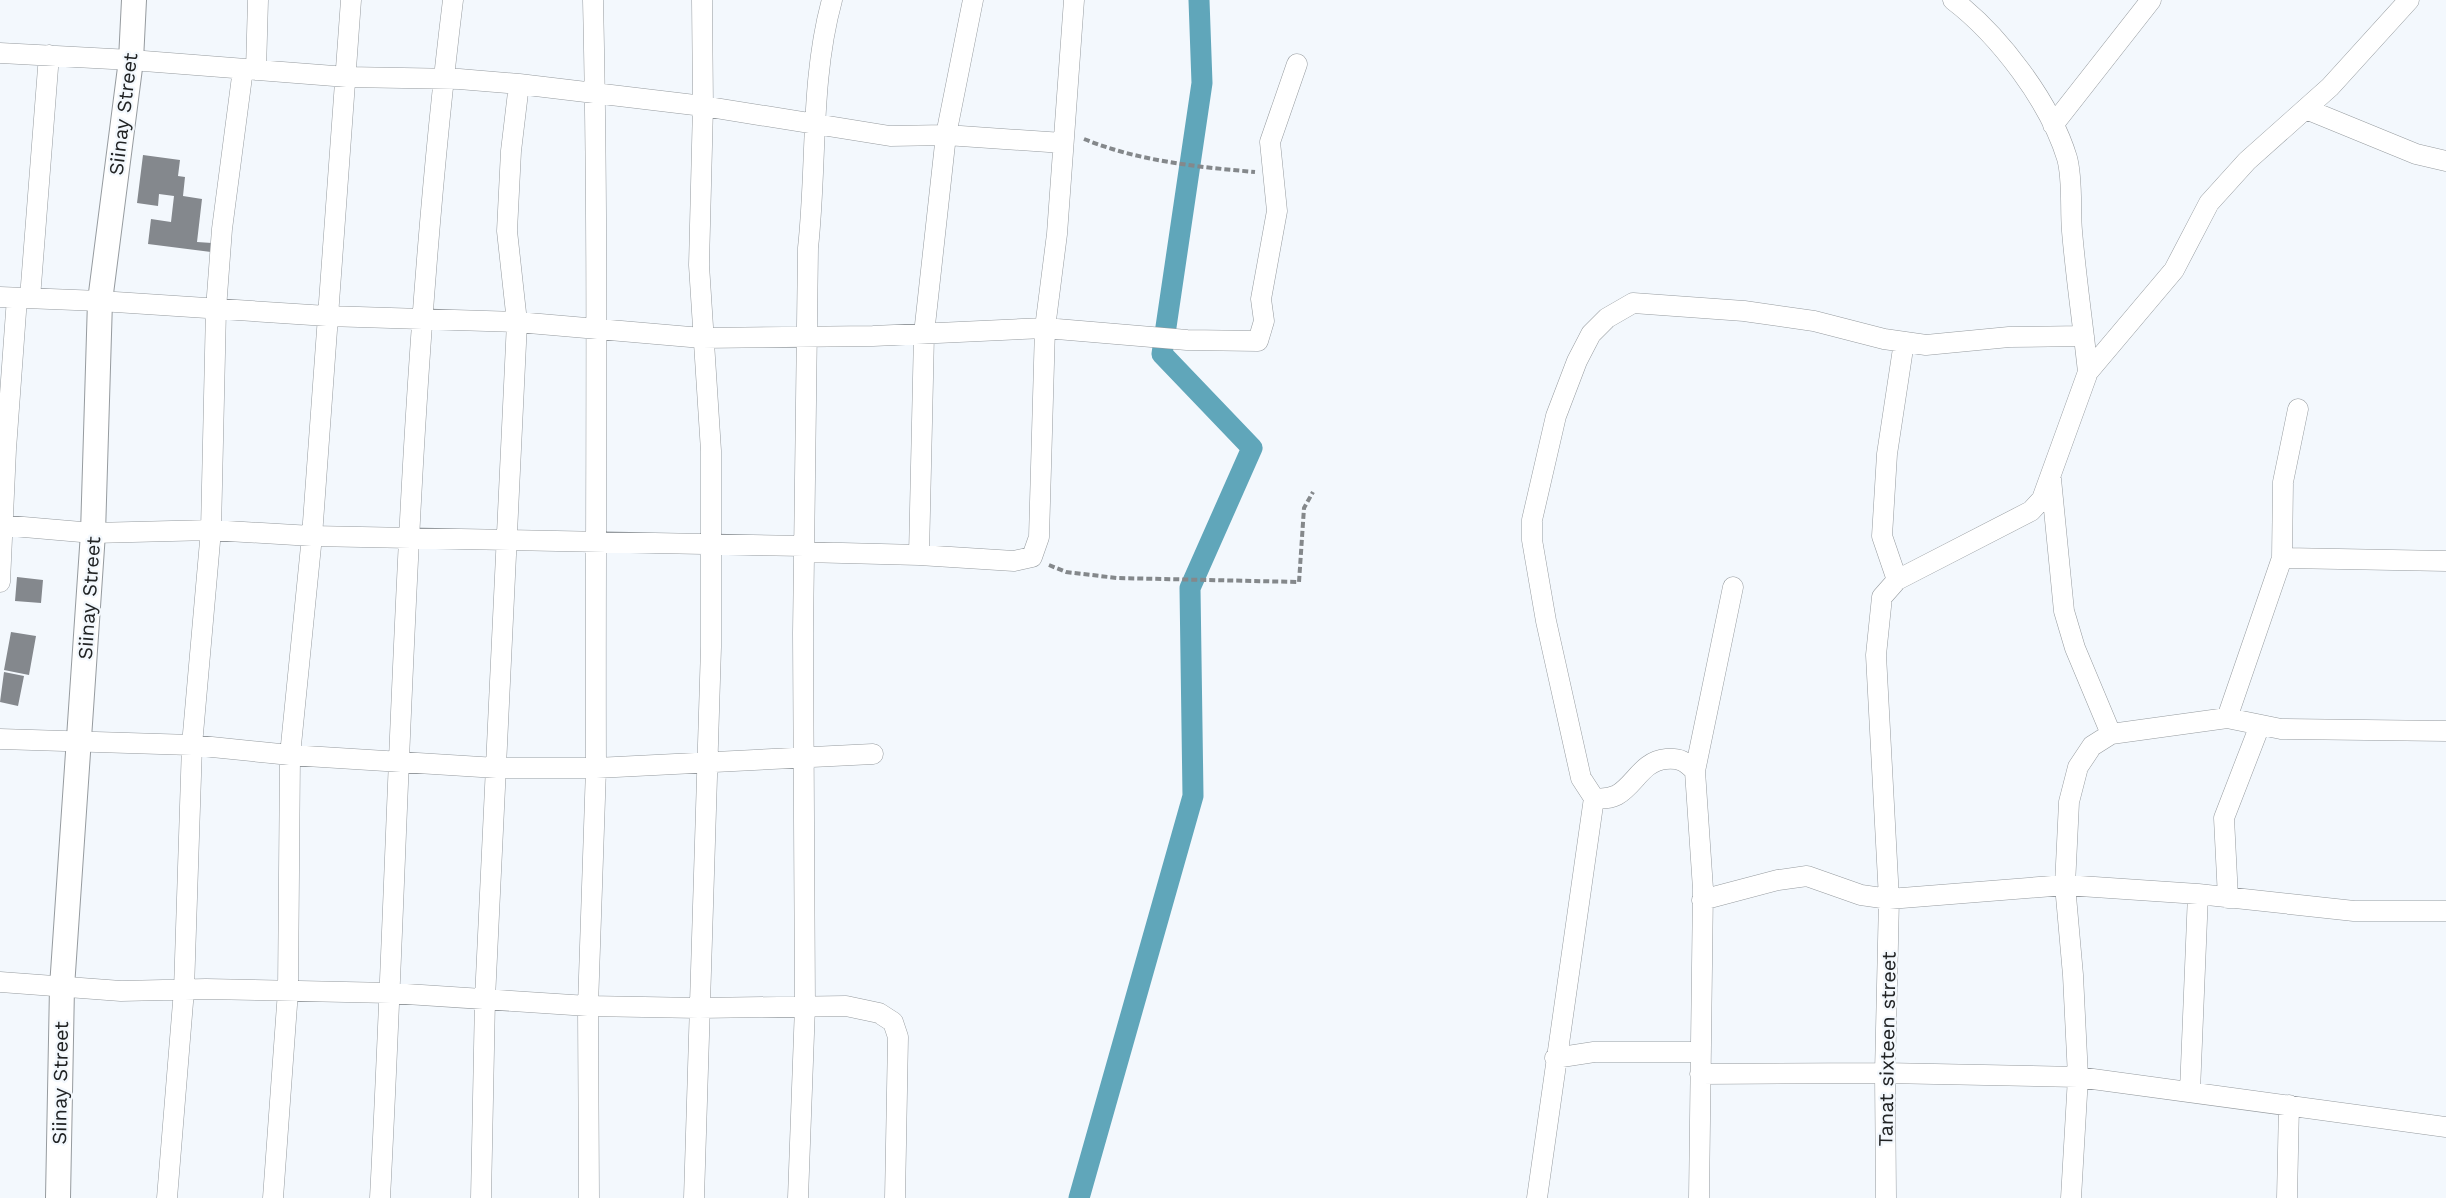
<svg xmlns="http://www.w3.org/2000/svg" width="2446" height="1198" viewBox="0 0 2446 1198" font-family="'Work Sans',sans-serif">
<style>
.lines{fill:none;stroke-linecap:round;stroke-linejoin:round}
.canal{stroke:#60a6ba;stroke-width:21}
.building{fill:#84888d}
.minor-casing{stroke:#969b9f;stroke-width:21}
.tertiary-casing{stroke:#969b9f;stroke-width:26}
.path{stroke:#84888b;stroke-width:4;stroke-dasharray:6 3;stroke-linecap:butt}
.minor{stroke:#fff;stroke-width:20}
.tertiary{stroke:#fff;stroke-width:24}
.labels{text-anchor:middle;stroke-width:4.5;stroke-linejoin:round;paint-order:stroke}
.street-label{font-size:20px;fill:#212324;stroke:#f3f8fd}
</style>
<rect width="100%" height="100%" fill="#f3f8fd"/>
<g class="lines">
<path class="canal" d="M1079 1198 1193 796 1190 588 1252 448 1162 354 1202 83 1199 0"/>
</g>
<path class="building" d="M143 155 180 160 178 176 185 177 183 196 202 199 197 242 212 243 211 252 148 244 151 219 171 222 174 196 159 194 158 206 137 203Z
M17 577 43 580 41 603 15 601Z
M11 632 36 636 29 675 4 670Z
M4 672 24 676 18 706 0 702Z"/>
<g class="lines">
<defs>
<path id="minor" d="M1953 0C1999 35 2050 102 2067 158 2073 179 2070 209 2072 231 2076 278 2083 325 2088 372
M0 53 131 60 347 77 459 79 519 84 703 106 890 136 946 135 1063 143
M256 70 258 0
M2306 109 2416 154 2446 161
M2053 125 2151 0
M0 297 100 301 327 316 517 322 702 338 873 336 1045 328 1187 340 1258 341 1264 321 1261 299 1277 211 1270 142 1297 64
M30 298 49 55
M2051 479 2064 611 2075 648 2111 734
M0 525 93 533 211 530 312 536 804 546
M804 552 919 555 1014 561 1032 557 1039 537 1045 328 1057 234 1074 0
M919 555 924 334 946 135 973 0
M2282 558 2446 561
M1897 580 1882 536 1887 454 1904 342
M0 582 6 449 17 298
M2227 718 2282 558 2283 482 2298 409
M0 739 192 745 290 755 497 768H596C595 512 599 256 593 0
M1695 771 1733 587
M2228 898 2224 818 2260 725
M1702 900 1778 880 1807 876 1861 895 1889 899 2065 885 2198 894 2354 911H2446
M0 982 121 991 206 989 391 993 588 1006 699 1008 846 1006 879 1013 893 1022 898 1037 895 1198
M1555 1058 1594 1052H1701
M1700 1074 1885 1073 2078 1077 2446 1127
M2190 1091 2198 894
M167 1198 184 990 192 745 211 530 216 309 222 229 243 69
M273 1198 288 991 290 755 312 536 351 0
M380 1198C401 799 404 397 453 0
M481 1198 485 999 517 322 507 231 511 151 519 84
M589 1198 588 1006 596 768 873 754
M694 1198 711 647V451L699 265 703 106 702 0
M798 1198 805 1006 803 633 808 248C817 166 810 80 832 0
M1537 1198 1594 798
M1699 1198 1703 889 1695 771C1685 761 1680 758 1666 759 1642 761 1635 785 1617 795 1609 799 1602 799 1594 798L1581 778 1546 621 1532 540V520L1556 416 1577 361 1591 334 1607 318 1633 303 1744 311 1814 321 1884 339 1926 345 2009 337 2084 336
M1886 1198 1885 1073 1889 899 1876 655 1882 597 1897 580 2031 511 2042 499 2088 372 2174 270 2209 203 2247 161 2330 87 2409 0
M2071 1198 2078 1077 2073 975 2065 885 2069 802 2078 767 2092 746 2111 734 2227 718 2281 729 2446 731
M2287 1198 2289 1105"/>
<path id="tertiary" d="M58 1198 62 987 93 533 100 301 131 60 134 0"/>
</defs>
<use href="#minor" class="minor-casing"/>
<use href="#tertiary" class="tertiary-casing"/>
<path class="path" d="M1084 139C1138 161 1197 167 1255 172
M1049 565 1066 572 1117 578 1299 582 1304 508 1313 492"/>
<use href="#minor" class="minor"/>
<use href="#tertiary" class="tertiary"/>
</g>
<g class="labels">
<g class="street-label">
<text transform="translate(123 114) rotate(-83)" y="7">Siinay Street</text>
<text transform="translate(89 598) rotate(-86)" y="7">Siinay Street</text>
<text transform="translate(1887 1049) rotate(-89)" y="7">Tanat sixteen street</text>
<text transform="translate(60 1083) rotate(-89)" y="7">Siinay Street</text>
</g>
</g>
</svg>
